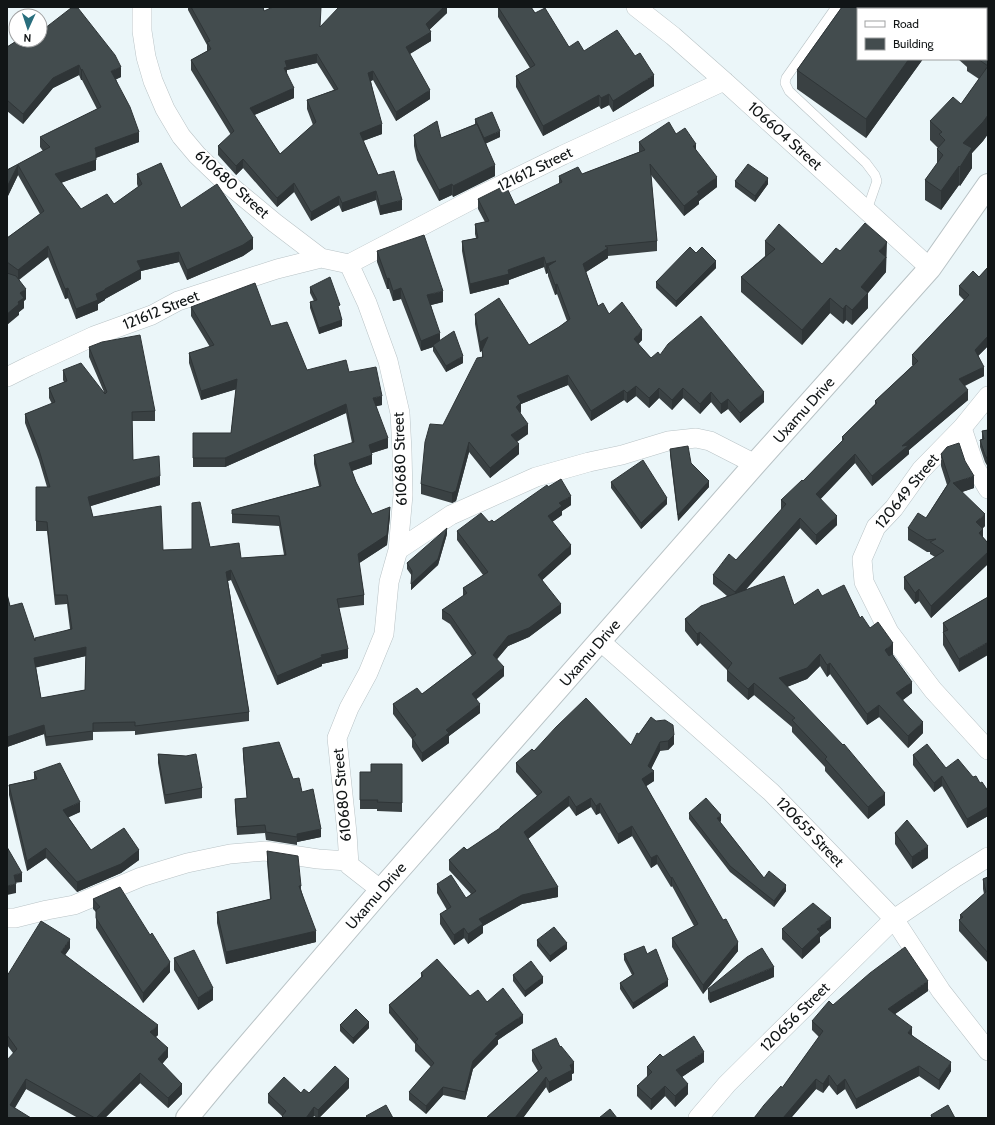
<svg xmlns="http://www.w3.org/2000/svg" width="995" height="1125" viewBox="0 0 995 1125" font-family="Cabin,sans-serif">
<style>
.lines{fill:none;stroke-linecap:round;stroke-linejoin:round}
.service-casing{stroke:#b9c3c6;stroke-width:10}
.minor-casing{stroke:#b9c3c6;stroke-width:20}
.tertiary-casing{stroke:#b9c3c6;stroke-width:24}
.service{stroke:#fff;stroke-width:9}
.minor{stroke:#fff;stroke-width:19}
.tertiary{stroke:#fff;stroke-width:22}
.wall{fill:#3a4143;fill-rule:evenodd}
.shaded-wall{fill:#2f3537}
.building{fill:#434c4e;stroke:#2f3537;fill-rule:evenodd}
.labels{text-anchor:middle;stroke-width:4;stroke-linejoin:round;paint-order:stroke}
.street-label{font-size:15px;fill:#111516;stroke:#fff}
</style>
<rect width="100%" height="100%" fill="#ebf6f9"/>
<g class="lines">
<defs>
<path id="service" d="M836 7 786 78 785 83 789 91 866 163 875 175 877 181 867 210"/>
<path id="minor" d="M142 7V31L146 57 153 81 165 109 181 136 197 155 222 179 275 223 321 258 349 264
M636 7 673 36 724 81 930 268
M349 264 367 303 388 361 400 413 402 451 403 495 398 550 389 582 384 634 368 673 349 708 337 738 347 833 349 865 381 890
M349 264 477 197 563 155 724 81
M7 377 29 366 94 336 152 315 178 301 277 269 321 258
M988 396 962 428 921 470 894 508 876 527 862 559 864 582 889 632 933 690 988 750
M962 428 975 467 988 489
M398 550 451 515 536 477 589 462 622 455 668 441 696 438 710 441 755 464
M600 641 771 792 894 919 941 991 988 1051
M7 918H15L47 910 74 905 141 877 187 863 230 854 265 851 318 859 348 861
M698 1118 727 1084 894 919 956 877 988 857"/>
<path id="tertiary" d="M187 1118 220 1078 381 890 755 464 930 268 988 185"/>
</defs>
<use href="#service" class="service-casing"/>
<use href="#minor" class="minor-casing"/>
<use href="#tertiary" class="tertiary-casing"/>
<use href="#service" class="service"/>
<use href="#minor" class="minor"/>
<use href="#tertiary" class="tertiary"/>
</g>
<path class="wall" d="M188 7H263L264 11 320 27 447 7V13L430 29 431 41 410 54 430 99 396 121 373 80 371 81 382 134 363 141 378 175 402 210 380 215 376 200 342 212 339 205 311 221 294 192 277 207 243 168 236 175 218 155V146L231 135 191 70V60L207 51V45L188 10ZM317 63 334 90 307 100V109L313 125 280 154 254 115 294 98 287 74V70Z
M498 7H531L535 13 569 47 584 51 654 86 613 112 609 105 601 109 599 106 543 136 516 87V76L530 68 498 17Z
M842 7H987V15H988V134L983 141 972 153V168L960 186 959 185 941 210 925 200V180L937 164V149L938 148 930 140V121L961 104 979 79 967 71V67L958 59H986V9H858V59H923L866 138 797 89V70Z
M18 40 121 77 116 79 139 142 96 158V170L61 183 81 209 114 204 138 187 137 184V174L181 208 253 249 243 256 187 280 179 262 141 271V279L105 299V300L98 304V310L76 319 68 298 65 299 48 257 19 280 26 299 24 301V308L19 312V315L8 273 7 272V238L40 214 18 175 7 198V170L43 151 40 147V137L97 109 82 80H81L79 75 53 88 23 124 7 111V47Z
M475 119 500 137 486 143 495 176 453 197 452 195 439 201 417 160 414 146V135L441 138 475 124Z
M676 134 696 150 717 187 699 201V204L684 216 651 175 657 241V251L608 256V258L586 272 598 306 642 340 638 344 651 358 660 355 764 402 740 423 728 409 721 414 711 402 700 414 683 398 672 410 659 398 649 408 636 396 627 403 624 400 591 421 568 385 521 404V412L520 413 528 434 517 442 519 454 490 478 469 452 456 501 452 503 421 494V484L443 425 482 357V351L480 352 475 324V314L529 345 559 327 567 321 557 294 555 295 548 276V273L546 274 544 267 509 280V284L470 294 462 251V241L476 238 475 234V224L485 222 478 209V199L515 205 559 184V176L582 174 639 152V142Z
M735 181 768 184 755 202 735 187Z
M765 241 822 264 840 251 887 257 886 258V272L868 293V308L852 325 846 320 843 324 830 313 802 345 741 292V277L765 256Z
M377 251 443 302 431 305 440 341 463 363 446 372 433 351V347L421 351 401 299 393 301 389 289H387L377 262Z
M696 253 716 268 676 307 656 288V282Z
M988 267V346L978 356 984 376 965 386 968 400 909 450V454L872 486 855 463 820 499 837 525 816 545 800 528 746 589 794 605 822 596 860 618 870 628 893 655 912 693 903 700 923 733 908 748 879 717 867 725 830 674 827 677 820 666 807 679 787 687 885 805 868 819 825 771V767L792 732V727L754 695 748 700 727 681V670L700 643 697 646 685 631V619L727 596 713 584V575L736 560 781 510V500L803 481 842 441V437L875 404V401L913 365H912V355L964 300 959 295V286L979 277Z
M310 287 340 311 342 326 319 334 310 308V302L314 301 310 293Z
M191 307 271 326 307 370 349 372 382 405 376 406 388 448 372 453V464L352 471 356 482 372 514 390 516 387 545 359 563 364 595V605L339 608 348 658 322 664V666L277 685 231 580 228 581 249 712V721L135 735V731L93 732V740L46 746 44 734 7 747V594L10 606 35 641 70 629 67 604 55 605 47 531H36V487H47L39 460 25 423V414L52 404 49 398V388L64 382 63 380V370L104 392 89 357V347L155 411V421H132L133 460 160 485 90 506 93 517 163 550 192 549 210 547 241 558 284 555 279 526 232 523V510L319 486 314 464V455L352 443 346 413 225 467H193V433H231L236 389 201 400 189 363V353L210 347 191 316ZM86 656 85 690 41 698 36 667Z
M988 430V467L985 462 980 447V440L982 439V431Z
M670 449 691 463 709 487 678 521 670 455Z
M941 454 974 488 962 492 985 526 982 529 983 537 988 543V564L931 618 919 601 915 604 904 589V577L935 557 930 554V552H927L908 540V528L926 518 947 485 941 466Z
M611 482 667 504 641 529 611 488Z
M548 487 571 505 562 511V515L552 522 571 554 542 580 561 613 529 637 508 646 497 659 504 676 476 699 480 713 449 736V743L422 762 412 747V739L393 714V704L422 694 472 656 450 624 442 619V610L463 596V588L483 575 457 540V531L489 522H494Z
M447 534 438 565 411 590 412 576 407 569V563Z
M988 597 959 672 943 645V623Z
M651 717 674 744 668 750 660 751 651 769 654 781 646 786 738 951 703 994 672 947V938L694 926 672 886 671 887 657 864 651 868 632 836 618 844 600 813 596 815 591 807 576 816 569 806 528 839 558 897 522 904 483 926V933L468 944 464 938 454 945 440 924V914L447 910 437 893V884L466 898 471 894 449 870V860L467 850 500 829V827L537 796 516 772V763L534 751 631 745Z
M243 748 293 779 302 792 321 837 297 842V845L266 840 265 833 237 835 235 807V799L247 798 243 756Z
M158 754 186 756 202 788V798L165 804 158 763Z
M913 755 946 768 973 777 988 791V816L967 828 942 786 934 792 913 765Z
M402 764V812L377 811V809H360V772H371Z
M34 772 80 812 68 817 91 850 139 860 121 873 77 892 46 858 27 871 9 795V785L34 779Z
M689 813 721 821 720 822 764 878 786 891 774 907 730 872 689 819Z
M895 833 928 858 912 869 895 844Z
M267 851 301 886V889L316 942 226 964 217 923V912L270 899 267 862Z
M988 877V963L959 931V920L960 919V915L984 894 983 889V879Z
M93 899 170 972 143 1003 96 928V912L93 909Z
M831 928 820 937V942L802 959 782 939V929Z
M537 940 567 949 550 962 537 946Z
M70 948 65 955 158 1035 156 1037 168 1057 162 1064 182 1094 168 1108 140 1083 105 1118H78L26 1089 15 1108 7 1118 13 1053 7 1045V976Z
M624 954 668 986 633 1009 620 989V983L632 975 624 960Z
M174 958 213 1000 198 1010 174 970Z
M421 973 470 996 487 1002 523 1023 498 1040V1044L473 1069 465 1100 443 1095 426 1114 409 1100V1092L431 1067 415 1051V1044L389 1013V1005L421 977Z
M513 975 543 983 525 997 513 981Z
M774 977 710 1003 708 999V989Z
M928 991 895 1014 912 1035 951 1071 939 1090 919 1076 856 1109 845 1089 837 1095 829 1085 823 1093 816 1089 791 1118H754L782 1088 819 1037 812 1030V1021L833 1005Z
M340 1025 369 1028 353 1044 340 1031Z
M532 1050 574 1073 572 1074V1080L549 1093 546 1087 523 1118H486L538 1071 532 1061Z
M663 1057 704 1062 682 1077 688 1094 675 1107 665 1096 651 1110 637 1096V1086L647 1077V1067Z
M349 1088 319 1118H317L314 1116 312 1118H282V1116L268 1103V1094L301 1093H309Z"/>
<path class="shaded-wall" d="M444 7H447V13L426 33V24Z
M980 7H987V18L986 19V9H978Z
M988 22V42L986 45V25Z
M431 32V41L406 56V47Z
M317 54V63L287 70V76L284 68 285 61Z
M909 59H923L866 138V119Z
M79 65V75L53 88 23 124V114L53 78Z
M121 67V77L111 82V71Z
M82 69V80H81V70Z
M373 71V80L368 82V73Z
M654 75V86L613 112V101Z
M294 88V98L250 117V108Z
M430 90V99L396 121V112Z
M609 94V105L601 109V98Z
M599 95V106L543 136V126Z
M988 115V134L983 141 972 153V168L960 186V167L963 143Z
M382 124V134L360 142V133Z
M500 131V137L483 145V139Z
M139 132V142L95 158V148Z
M696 144V154L693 146Z
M243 159V168L236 175V166Z
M96 160V170L55 185V174Z
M18 165V175L7 198V187Z
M495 165V176L453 197V186Z
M959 166V185L941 210V191Z
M717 177V187L699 201V204L684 216V206L697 192Z
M768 178V184L755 202V196Z
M294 183V192L277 207V198Z
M452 184V195L439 201V190Z
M376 191V200L342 212V203Z
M339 196V205L311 221V212Z
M402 200V210L380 215V206Z
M253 238V249L243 256 187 280V270Z
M887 242 886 272 868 293V308L852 325V310L861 287 879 251Z
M48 246V257L18 280V270Z
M608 248V258L583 274V264Z
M179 252V262L141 271V279L105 299V300L98 304V310L76 319V309L96 294 105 289 137 261Z
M544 257V267L509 280V284L470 294V284L508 270Z
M556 261 548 266V273L546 274V264Z
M716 261V268L676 307V301Z
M389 278V289H387V279Z
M557 284V294L555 295V285Z
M68 288V298L65 299V289Z
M401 288V299L393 301V291Z
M26 289V299L24 301V308L19 312V315L7 325V314L18 302 20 293Z
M443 291V302L427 306V295Z
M830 298V313L802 345V330Z
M846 305V320L843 324V309Z
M342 320V326L319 334V328Z
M642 330V340L634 349V339Z
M440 333V344L433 345V347L421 351V341Z
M988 336V346L975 359V350Z
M488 337V347L480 352V342Z
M463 356V363L446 372V366Z
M984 367V376L959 388V379Z
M568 375V385L521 404V412L516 417V407L517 396Z
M237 379V389L201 400V391Z
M636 386V396L627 403V393Z
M659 388V398L649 408V398Z
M683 388V398L672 410V400Z
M624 390V400L591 421V411Z
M968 390V400L909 450V454L872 486V476L902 446Z
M711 392V402L700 414V404Z
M764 392V402L740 423V413Z
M382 396V405L373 407V398Z
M728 399V409L721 414V404Z
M346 404V413L225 467V458Z
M528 424V434L511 445V435Z
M388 438V448L369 454V445Z
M469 442V452L456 501 452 503V493Z
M519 444V454L490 478V468Z
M855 454V463L816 504V494Z
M372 455V464L349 472V463Z
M160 476V485L88 507V497Z
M974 476V488L953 495V483Z
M709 481V487L678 521V515Z
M571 496V505L562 511V515L548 525V516L559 503Z
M667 498V504L641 529V523Z
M390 507V516L387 545 358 564V554Z
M985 514V526L976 534V522Z
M837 516V525L816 545V535Z
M800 518V528L735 602V592Z
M447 528V534L438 565 411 590V584Z
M983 529V541L979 533Z
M571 545V554L538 584V575Z
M988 552V564L931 618V606Z
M231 570V580L226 581V572Z
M919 589V601L915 604V593Z
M561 604V613L529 637 508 646 493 664V655L508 636Z
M700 632V643L697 646V634Z
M988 642V655L959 672V659Z
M893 643V655L885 662V650Z
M86 647V656L34 668V658Z
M348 649V658L322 664V666L277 685V676L321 655Z
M820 654V666L807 679 779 690V678Z
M830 663V674L827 677V665Z
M504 667V676L472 703V694Z
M912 682V693L896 705V693Z
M754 683V695L748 700V689Z
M480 704V713L449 736V743L422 762V753L446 730Z
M879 705V717L867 725V714Z
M923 722V733L908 748V736Z
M44 725V734L7 747V737Z
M674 735V744L668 750V741Z
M660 742V751L648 775V766Z
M654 771V781L642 789V779Z
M942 776V786L934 792V783Z
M885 793V805L868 819V807Z
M569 796V806L524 842V832Z
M591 798V807L576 816V807Z
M80 802V812L63 820V810Z
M600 803V813L596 815V806Z
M988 807V816L967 828V819Z
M721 815V821L717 824V818Z
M632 826V836L618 844V834Z
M321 829V837L297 842V834Z
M928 846V858L912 869V857Z
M46 848V858L27 871V861Z
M139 850V860L121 873 77 892V882Z
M657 855V864L651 868V858Z
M22 873V882L14 883V875Z
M672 877V886L671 887V878Z
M16 884V893L7 895V886Z
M786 885V891L774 907V901Z
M558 887V897L522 904 483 926V933L468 944V934L479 919 522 895Z
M831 918V928L820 937V942L802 959V949L817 929Z
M464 928V938L454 945V935Z
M316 931V942L226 964V952Z
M70 939V948L61 961V952Z
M738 942V951L703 994V985Z
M567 943V949L550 962V956Z
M170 962V972L143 1003V993Z
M774 967V977L710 1003V993Z
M543 977V983L525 997V991Z
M668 980V986L633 1009V1003Z
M928 981V991L888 1019V1009Z
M213 988V1000L198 1010V998Z
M523 1015V1023L498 1040V1044L473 1069 465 1100V1092L473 1061 495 1034Z
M369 1022V1028L353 1044V1038Z
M158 1025V1035L150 1042V1032Z
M912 1027V1037L908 1033Z
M168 1048V1057L158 1069V1059Z
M704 1052V1062L676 1081V1070Z
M574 1062V1073L572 1074V1080L549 1093V1082L570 1065Z
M951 1062V1071L939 1090V1080Z
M919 1066V1076L856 1109V1099Z
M140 1073V1083L105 1118H96Z
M829 1075V1085L823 1093V1084Z
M546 1077V1087L523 1118H515Z
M26 1079V1089L10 1115V1105Z
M349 1079V1088L319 1118H318V1110Z
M816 1079V1089L791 1118H783Z
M845 1079V1089L837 1095V1086Z
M182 1084V1094L168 1108V1098Z
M688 1084V1094L675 1107V1096Z
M665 1086V1096L651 1110V1099Z
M443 1087V1095L426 1114V1106Z
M314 1107V1116L312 1118H306Z"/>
<path class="building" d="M191 7H263L264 11 273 7H321L320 27 339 7H444L426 24 431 32 406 47 430 90 396 112 373 71 368 73 382 124 360 133 378 175 394 171 402 200 380 206 376 191 342 203 339 196 311 212 294 183 277 198 243 159 236 166 218 146 234 131 191 60 211 49 207 42 210 41ZM317 54 338 89 307 100 316 122 280 154 250 108 294 88 284 68 287 67 285 61Z
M498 7H531L535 13 545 8 569 47 578 41 584 51 617 30 635 56 640 53 654 75 613 101 609 94 601 98 599 95 543 126 516 76 535 65Z
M842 7H980L978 9H858V59H909L866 119 797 70Z
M71 8H78L115 55 121 67 111 71 130 107 139 132 95 148 96 152V160L55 174 81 209 107 194 114 204 142 184 137 174 161 163 181 208 217 184 253 238 243 245 187 270 179 252 137 261 141 269 105 289V290L96 294 98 300 76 309 68 288 65 289 48 246 18 270 7 262V238L44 211 18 165 7 187V170L50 147 40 137 101 107 82 69 81 70 79 65 53 78 23 114 7 100V47L18 40H40V32Z
M986 14 988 15V22L986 25Z
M986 34 988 35V115L983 122 963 143 972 148 960 167 959 166 941 191 925 180 943 155 937 149 945 140 939 134 942 132 930 121 953 97 961 104 988 66 978 59H986Z
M492 112 500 131 484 138 475 119Z
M437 121 441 138 477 124 495 165 453 186 452 184 439 190 417 149 414 135Z
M669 122 676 134 685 128 696 144 693 146 717 177 697 192 699 194 684 206 650 164 657 241 605 246 608 248 583 264 598 306 603 303 609 314 622 302 642 330 634 339 651 358 658 352 660 355 668 344 701 316 764 392 740 413 728 399 721 404 711 392 700 404 683 388 672 400 659 388 649 398 636 386 627 393 624 390 591 411 568 375 517 396 521 402 516 407 528 424 511 435 519 444 490 468 469 442 456 491 452 493 421 484 425 442 430 424 443 425 477 358 483 357 482 350 488 337 480 342 475 314 499 298 529 345 559 327 570 319 557 284 555 285 548 266 556 261 546 264 544 257 508 270 509 274 470 284 462 241 478 238 475 224 489 221 478 199 504 186H506L515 205 562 182 559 176 578 167 582 174 645 150 639 142Z
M748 164 768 178 755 196 735 181Z
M865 223 887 242 879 251 886 257 861 287 868 293 852 310 846 305 843 309 830 298 802 330 741 277 775 249 765 241 779 224 822 264 836 248 840 251Z
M424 235 443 291 427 295 440 333 421 341 401 288 393 291 389 278 387 279 377 251Z
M690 247 696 253 702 247 716 261 676 301 656 282Z
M988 267V336L975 350 984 367 959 379 968 390 902 446 909 445 872 476 855 454 816 494 837 516 816 535 800 518 735 592 713 575 729 554 736 560 786 504 781 500 802 480 803 481 844 439 842 437 877 403 875 401 918 361 912 355 969 295 959 286 973 271 979 277Z
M7 273 16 276 26 289 20 293 24 298 18 302 19 304 7 314Z
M330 277 340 305 338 306 342 320 319 328 310 302 317 300 310 287Z
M255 283 271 326 287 322 307 370 346 360 349 372 376 367 382 396 373 398 388 438 369 445 372 455 349 463 356 482 372 514 390 507 387 535 358 554 364 595 337 599 348 649 321 655 322 657 277 676 231 570 226 572 249 712 135 726V722L93 723V731L46 737 44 725 7 737V594L10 606 22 603 35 641V638L72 629 67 595H55L47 522 36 521V487H50L39 450 25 414 55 402 49 388 67 381 63 370 81 363 105 394 107 392 89 347 102 342 140 335 155 411 132 412 133 460 159 456 160 476 88 497 93 517 161 506 163 550 192 549V503L200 502 210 547 239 543 241 558 286 555 279 516 232 514V510L321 486 314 455 354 442 346 404 225 458H193V433H231L237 379 201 391 189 353 214 345 191 307ZM86 647 85 690 41 698 34 658Z
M454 331 463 356 446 366 433 345Z
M988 430V460L985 455 980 440 984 439 982 431Z
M959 443 965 461 974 476 953 483 985 514 976 522 983 529 979 533 988 543V552L931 606 919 589 915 593 904 577 944 551 930 542 936 539 927 540 908 528 918 513 926 518 950 481 941 454 947 447Z
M688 446 691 463 709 481 678 515 670 449Z
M643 460 667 498 641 523 611 482Z
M561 479 571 496 559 503 562 506 548 516 571 545 538 575 561 604 529 628 508 636 493 655 504 667 472 694 480 704 446 730 449 733 422 753 412 738 416 735 393 704 417 688 422 694 476 653 450 615 442 610 467 593 463 588 488 572 457 531 481 513 489 522 492 520 494 522 547 485 548 487Z
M447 528 438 559 411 584 412 571 407 563Z
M784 576 794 605 818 589 822 596 844 585 860 618 862 616 870 628 878 622 893 643 885 650 889 656 892 654 912 682 896 693 923 722 908 736 879 705 867 714 830 663 827 665 820 654 807 668 779 678 843 745 844 744 885 793 868 807 825 759 827 757 792 720 795 718 754 683 748 689 727 670 732 663 700 632 697 634 685 619 701 606Z
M988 597V642L959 659 943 632 948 630 943 623Z
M586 698 631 745 637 733 639 734 651 717 656 721 665 720 673 725 674 735 668 741 660 742 648 766 654 771 642 779 723 920 726 919 738 942 703 985 672 938 698 924 672 877 671 878 657 855 651 858 632 826 618 834 600 803 596 806 591 798 576 807 569 796 524 832 558 887 522 895 479 919 483 924 468 934 464 928 454 935 440 914 451 907 437 884 451 875 466 898 476 891 449 860 464 847 467 850 500 828V827L542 792 516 763 532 749 534 751 556 727Z
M279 742 293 779 299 778 302 792 313 789 321 829 297 834V837L266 832 265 825 237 827 235 799 247 798 243 748Z
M927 744 946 768 958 759 973 777 976 776 980 783 982 782 988 791V807L967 819 942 776 934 783 913 755Z
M158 754 186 756 196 754 202 788 165 795Z
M60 763 80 802 63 810 91 850 124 828 139 850 121 864 77 882 46 848 27 861 9 785 37 779 34 772Z
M371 764H402V803L377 802 378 800H360V772H371Z
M706 798 721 815 717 818 764 878 769 871 786 885 774 901 730 866 689 813Z
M907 820 928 846 912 857 895 833Z
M7 847 22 873 14 875 16 884 7 886Z
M267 851 298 856 301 886H299L316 931 226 952 217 912 271 899Z
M988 877V953L959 920 963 917 960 915 986 892 983 879Z
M120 887 150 935 152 933 170 962 143 993 96 918V910L100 907 93 899Z
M813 903 831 918 817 929 820 932 802 949 782 929Z
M41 921 70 939 61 952 158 1025 150 1032 168 1048 158 1059 182 1084 168 1098 140 1073 96 1118H95L26 1079 10 1105 31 1118H7V1060L17 1049 7 1035V976Z
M554 927 567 943 550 956 537 940Z
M644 946 647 954 656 949 668 980 633 1003 620 983 634 974 624 954Z
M905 947 928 981 888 1009 912 1027 908 1033 951 1062 939 1080 919 1066 856 1099 845 1079 837 1086 829 1075 823 1084 816 1079 783 1118H754L764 1105 781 1086 782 1088 823 1031 812 1021 829 1001 833 1005 870 973Z
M762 948 774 967 710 993 708 989 747 957Z
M194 950 213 988 198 998 174 958Z
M437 959 470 996 478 990 487 1002 503 988 523 1015 495 1034 498 1035 473 1061 465 1092 443 1087 426 1106 409 1092 434 1063 415 1042 418 1039 389 1005 423 976 421 973Z
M531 961 543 977 525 991 513 975Z
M356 1009 369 1022 353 1038 340 1025Z
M694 1036 704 1052 676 1070 688 1084 675 1096 665 1086 651 1099 637 1086 652 1072 647 1067 660 1054 663 1057Z
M556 1038 560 1047 561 1046 574 1062 570 1065 572 1070 549 1082 546 1077 515 1118H486L542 1068 532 1050Z
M335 1066 349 1079 318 1110 314 1107 306 1118H284L282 1116 286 1111 268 1094 284 1077 301 1093 304 1089 309 1093Z
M386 1105 393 1118H368L366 1116Z
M948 1105 955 1118H932L931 1115Z
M610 1109 617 1118H599Z"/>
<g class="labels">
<g class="street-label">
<text transform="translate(785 136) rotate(42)" y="5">106604 Street</text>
<text transform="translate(535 169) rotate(-26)" y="5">121612 Street</text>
<text transform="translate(232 184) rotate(42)" y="5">610680 Street</text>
<text transform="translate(161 310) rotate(-22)" y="5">121612 Street</text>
<text transform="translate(804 410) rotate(-48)" y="5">Uxamu Drive</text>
<text transform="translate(400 459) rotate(-92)" y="5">610680 Street</text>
<text transform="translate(907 491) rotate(-51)" y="5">120649 Street</text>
<text transform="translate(590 653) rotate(-49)" y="5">Uxamu Drive</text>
<text transform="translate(342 795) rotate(-95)" y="5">610680 Street</text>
<text transform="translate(810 832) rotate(46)" y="5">120655 Street</text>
<text transform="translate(376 896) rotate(-49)" y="5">Uxamu Drive</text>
<text transform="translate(795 1017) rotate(-45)" y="5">120656 Street</text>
</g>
</g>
<rect width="995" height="1125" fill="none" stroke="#111516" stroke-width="16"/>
<rect x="857" y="8" width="130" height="52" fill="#ffffff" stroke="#a0a1a2"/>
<rect x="865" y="21" width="20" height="6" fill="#ffffff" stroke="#a0a1a2"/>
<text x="893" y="28" font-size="12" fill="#111516">Road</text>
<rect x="865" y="38" width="20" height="12" fill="#434c4e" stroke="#a0a1a2"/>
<text x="893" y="48" font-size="12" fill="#111516">Building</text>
<g transform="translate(28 28) rotate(183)"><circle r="19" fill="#ffffff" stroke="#a0a1a2"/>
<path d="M0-3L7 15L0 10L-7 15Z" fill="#296e7d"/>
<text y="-6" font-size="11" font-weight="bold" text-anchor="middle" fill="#111516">N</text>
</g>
</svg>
